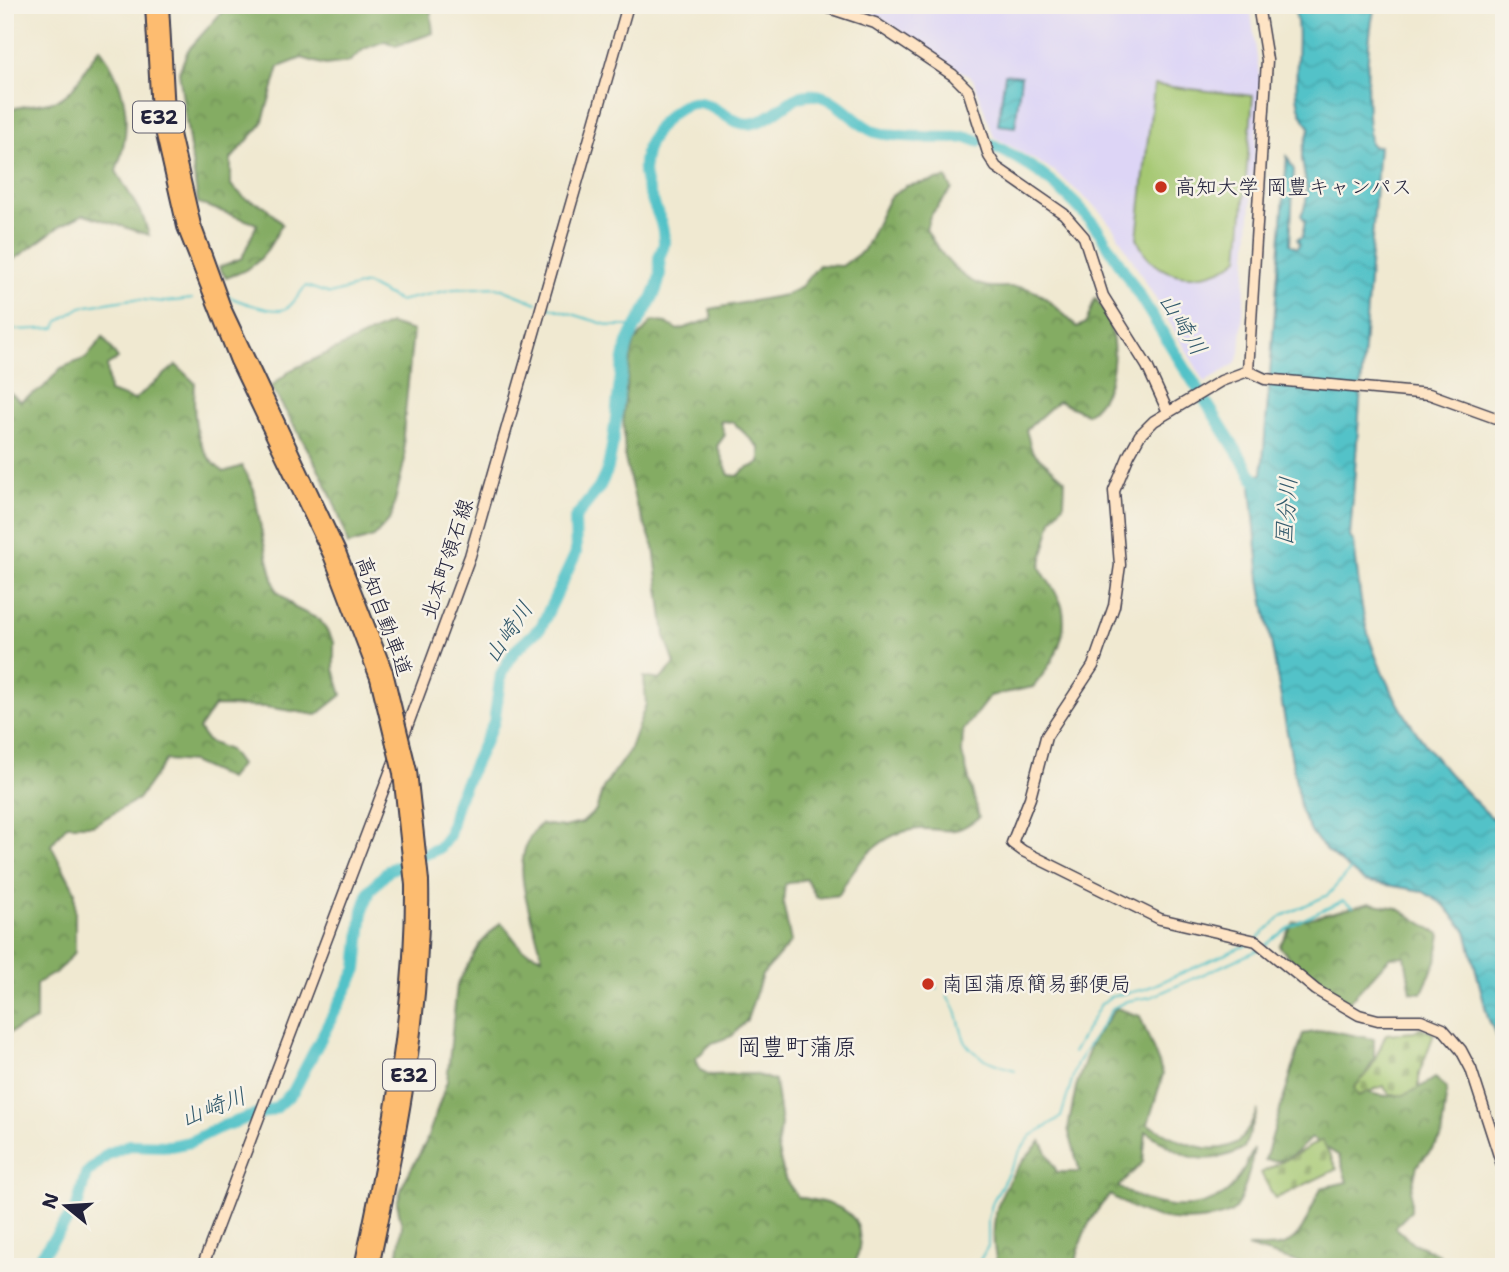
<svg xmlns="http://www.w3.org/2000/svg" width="1509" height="1272" viewBox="0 0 1509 1272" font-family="'Shantell Sans','Klee One',sans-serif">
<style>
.built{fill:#ddd5f6}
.forest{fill:url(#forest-crowns);stroke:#536750;stroke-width:2;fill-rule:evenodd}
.cemetery{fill:url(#cemetery-stones);stroke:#647556;stroke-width:2}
.pitch{fill:#a5c872;stroke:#647556;stroke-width:2}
.water{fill:url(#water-waves);stroke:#3a7282;stroke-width:2}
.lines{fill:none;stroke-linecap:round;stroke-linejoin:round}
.stream{stroke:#53c2c8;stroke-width:2}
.river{stroke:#53c2c8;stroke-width:12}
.secondary-casing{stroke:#414052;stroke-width:13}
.highway-casing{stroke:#414052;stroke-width:16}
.secondary{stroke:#fee4c5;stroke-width:10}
.highway{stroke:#fdbc6f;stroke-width:12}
.highway-bridge-casing{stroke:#414052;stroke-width:16;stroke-linecap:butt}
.highway-bridge{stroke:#fdbc6f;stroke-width:12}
.poi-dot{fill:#c8321e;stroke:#f7f3e8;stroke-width:2.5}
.labels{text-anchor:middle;stroke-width:5;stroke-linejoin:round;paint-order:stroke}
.shield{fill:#f7f3e8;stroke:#62616f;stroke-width:2}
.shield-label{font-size:19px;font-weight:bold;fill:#22223b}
.poi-label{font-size:21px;fill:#22223b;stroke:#f7f3e8;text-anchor:start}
.street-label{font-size:21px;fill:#22223b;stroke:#f7f3e8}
.water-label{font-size:23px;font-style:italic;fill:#335a6c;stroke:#f7f3e8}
.quarter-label{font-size:24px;fill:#22223b;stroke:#f7f3e8}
</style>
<defs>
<pattern id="forest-crowns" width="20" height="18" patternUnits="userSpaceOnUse" patternTransform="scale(1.75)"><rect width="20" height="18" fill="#84ac64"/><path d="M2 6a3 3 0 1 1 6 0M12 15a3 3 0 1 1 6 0" fill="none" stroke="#6c8c54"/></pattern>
<pattern id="cemetery-stones" width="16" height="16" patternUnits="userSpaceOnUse" patternTransform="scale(1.75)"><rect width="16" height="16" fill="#a5c872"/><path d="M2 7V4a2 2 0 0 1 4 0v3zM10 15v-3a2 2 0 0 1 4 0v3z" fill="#86a25f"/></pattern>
<pattern id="water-waves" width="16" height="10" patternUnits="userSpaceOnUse" patternTransform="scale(1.75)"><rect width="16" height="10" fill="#53c2c8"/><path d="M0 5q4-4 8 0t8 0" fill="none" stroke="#48a6ad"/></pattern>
</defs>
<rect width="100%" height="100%" fill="#f7f3e8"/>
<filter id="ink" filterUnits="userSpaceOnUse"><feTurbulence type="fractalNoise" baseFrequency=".0143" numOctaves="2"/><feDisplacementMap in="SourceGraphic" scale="14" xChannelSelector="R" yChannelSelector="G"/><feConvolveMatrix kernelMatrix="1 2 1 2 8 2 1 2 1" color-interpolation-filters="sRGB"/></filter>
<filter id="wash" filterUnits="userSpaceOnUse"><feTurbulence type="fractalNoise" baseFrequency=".00686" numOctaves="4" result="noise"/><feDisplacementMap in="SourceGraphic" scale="28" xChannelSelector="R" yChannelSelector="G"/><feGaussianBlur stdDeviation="1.57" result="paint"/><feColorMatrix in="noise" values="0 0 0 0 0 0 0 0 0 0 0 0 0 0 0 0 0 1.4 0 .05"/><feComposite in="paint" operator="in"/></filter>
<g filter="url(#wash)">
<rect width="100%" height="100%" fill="#f0e9d1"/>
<path class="built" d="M847 5H1250L1260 81 1240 353 1235 364 1205 382 1114 229 1100 211 1054 171 994 137 973 79 880 17Z"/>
<path class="forest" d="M228 5H430L433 33 396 46 385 41 364 49 349 62 325 65 302 58 279 67 262 124 231 159V185L246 199 265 206 282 224C265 255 261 267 226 278L219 267 242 258 257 224 198 203 179 72 188 50Z
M100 48C128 88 133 126 116 171L143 217 149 235 84 214 60 226 15 259 5 257V112C22 103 42 106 59 99 79 90 85 63 100 48Z
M946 178 952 189 930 216 926 229C939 253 963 286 993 287 1008 288 1022 284 1036 292 1051 300 1064 315 1077 327L1086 323 1095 298C1121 328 1121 390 1087 414L1058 401 1026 430 1032 451 1065 480 1064 503 1052 520 1040 567C1046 580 1059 594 1062 606 1070 636 1051 666 1033 687L990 696 963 731 962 753 979 817C952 838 950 828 919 829 882 831 854 864 839 895L817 898 806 879 785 884 783 903 791 942 762 975 747 1020 732 1036 712 1043 696 1058 700 1070 710 1075 754 1074 775 1081 781 1124 777 1147 785 1179 798 1197C842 1205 872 1212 855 1265L396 1267 402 1226 397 1203 404 1182 426 1142 447 1081 457 985 480 944 501 922 522 949 542 957C533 915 503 857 541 824L564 827 582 823 596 810 603 788 629 751 646 704 644 677 660 680 675 664 665 636 654 547 636 504 625 459 623 412 629 366 634 343 652 321 666 323 678 330 712 319 710 309 785 295 800 288 819 265 842 266 864 250 889 198 906 186ZM720 421 733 422 760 448V463L744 470 738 476 729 475 717 446 725 435Z
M390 324 413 331 403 435 405 459 391 518 374 537 348 545C334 488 301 437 271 387L291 370Z
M103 337 118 359 107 366 109 392 134 400 176 365 195 383C192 415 195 453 224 472L242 466 254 489 263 540 276 590 295 608 320 620 334 642V669L342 695 317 715 266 707 214 706 199 729 207 741 229 750 240 765 229 779 192 762 166 760 138 799 93 825H67L51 845 75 891V952L58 971 36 984V1020L5 1035V388L20 401 43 388 61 368 86 358Z
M1370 903 1397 908 1441 935 1436 961 1422 993 1411 992 1405 956 1390 957 1348 1003 1304 975 1279 946 1294 922Z
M1116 1008 1140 1016 1163 1074 1148 1124C1172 1138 1215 1162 1241 1139 1248 1132 1253 1119 1258 1110L1244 1148C1203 1170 1181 1156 1146 1131L1143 1162 1118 1187C1149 1206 1191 1215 1223 1195 1238 1186 1246 1163 1254 1149 1251 1164 1244 1201 1233 1211 1226 1217 1216 1217 1208 1219 1170 1225 1141 1216 1110 1195 1091 1215 1078 1239 1076 1267H998C984 1214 1004 1178 1041 1141L1057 1172H1080L1068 1129 1076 1087 1092 1041Z
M1327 1030 1374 1039V1059L1363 1080 1370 1093C1396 1101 1414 1092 1435 1078L1447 1088 1441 1139 1417 1166 1411 1191V1211L1395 1227 1413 1243 1439 1254 1443 1267H1313L1247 1247C1258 1246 1276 1249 1286 1244 1304 1238 1312 1204 1321 1188L1347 1182 1339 1156 1311 1138C1296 1152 1287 1165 1265 1160L1303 1034Z"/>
<path class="cemetery" d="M1420 1027 1434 1034 1419 1074V1088L1404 1095H1390L1383 1086 1358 1096 1354 1088 1371 1068 1386 1034 1415 1032Z
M1322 1140 1337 1169 1275 1199 1261 1173Z"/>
<path class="pitch" d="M1154 85 1253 96 1239 258C1207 286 1152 283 1137 238Z"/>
<path class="water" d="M1293 5H1375C1365 49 1366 99 1370 143L1374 147 1379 146 1350 537 1354 542C1358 576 1360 611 1371 643 1397 719 1446 776 1504 829V1052L1488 1018 1466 931 1444 905 1422 891 1364 881 1326 850 1312 834 1301 812 1260 579 1251 487 1258 475 1262 474 1287 157 1294 170 1290 244 1297 248 1300 244 1297 239 1302 237 1305 221 1301 215C1312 196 1304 180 1302 158 1301 146 1308 138 1310 127 1283 100 1307 40 1293 5Z
M1005 74 1021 76 1015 127 998 125Z"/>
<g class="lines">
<path class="stream" d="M226 295C237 301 277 315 287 308 294 304 300 292 306 286L330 294 366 284 399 301 454 289 497 287 537 303
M546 306 611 326H635
M5 325 16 330 56 328 58 322 81 307 132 299 165 302 192 299
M1258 938 1282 916 1328 895 1350 870
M1266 945C1292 922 1311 915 1343 901L1353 907
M933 986 937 988
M947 996C960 1010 958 1027 966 1043 975 1058 1000 1066 1015 1070
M1073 1053 1101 1004 1110 997 1145 989 1251 943
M976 1267 988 1246V1219L993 1201 1020 1151 1031 1136 1061 1117 1077 1063 1113 1008 1127 1001 1151 997 1261 949"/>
<path class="river" d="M991 145C1033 163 1071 195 1099 231L1263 493
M33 1267 77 1207 86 1174 108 1154 129 1145 170 1146 190 1142 218 1128 276 1108 293 1092 357 969 363 910 370 890 389 870 439 848 449 835 457 801 494 722 501 674 514 652 541 627 576 553 575 518 599 488 607 471C618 430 616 386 627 346 635 321 657 300 660 274 660 268 659 263 659 258 660 253 664 248 664 243 665 212 638 189 645 157 648 138 665 116 681 107 710 90 729 130 754 123 776 118 792 92 815 95 837 97 853 122 873 131 885 137 951 139 967 137L978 141"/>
</g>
</g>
<g filter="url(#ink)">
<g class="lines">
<defs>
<path id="secondary" d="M820 5 875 23 953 75 968 90 989 156 996 167 1064 214 1084 237 1103 296 1147 366 1168 412
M1248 371 1221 381 1154 421 1140 435 1129 455 1114 491 1120 565 1114 606 1093 666 1046 737 1030 798 1012 843 1023 851 1160 919 1256 941 1316 990 1359 1015 1378 1020H1421L1443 1029 1461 1050 1471 1069 1504 1171
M1248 371 1267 60 1258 5
M1248 371 1265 379 1429 394 1504 421
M402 740 470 556 628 5
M202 1267 397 754"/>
<path id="highway" d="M152 5 158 113 184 227 237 361 330 555 377 678
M162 5 168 112 194 225 225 310 339 552 386 672
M361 1267C388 1140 413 1015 412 885
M372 1267C399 1139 425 1012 422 881"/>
</defs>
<use href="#secondary" class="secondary-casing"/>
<use href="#highway" class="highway-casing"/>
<use href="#secondary" class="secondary"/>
<use href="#highway" class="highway"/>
<defs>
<path id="highway-bridge" d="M386 672 410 771 422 881
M377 678 400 773 412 885"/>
</defs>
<use href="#highway-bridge" class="highway-bridge-casing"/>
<use href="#highway-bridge" class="highway-bridge"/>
</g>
</g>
<g class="poi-dot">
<circle cx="1161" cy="187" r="7"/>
<circle cx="928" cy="984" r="7"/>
</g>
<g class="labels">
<g class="shield">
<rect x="133" y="101.5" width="52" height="31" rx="5"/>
<rect x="383" y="1059.5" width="52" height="31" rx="5"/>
</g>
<g class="shield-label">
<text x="159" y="124">E32</text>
<text x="409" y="1082">E32</text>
</g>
<g class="poi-label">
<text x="1175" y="194">高知大学 岡豊キャンパス</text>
<text x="942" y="991">南国蒲原簡易郵便局</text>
</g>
<g class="street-label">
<text transform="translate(447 559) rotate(-72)" y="7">北本町領石線</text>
<text transform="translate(384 616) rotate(70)" y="7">高知自動車道</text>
</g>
<g class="water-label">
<text transform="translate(1183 324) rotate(58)" y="8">山崎川</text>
<text transform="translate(1286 511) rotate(-86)" y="8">国分川</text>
<text transform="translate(508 632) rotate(-56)" y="8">山崎川</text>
<text transform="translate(213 1107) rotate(-21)" y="8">山崎川</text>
</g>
<g class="quarter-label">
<text x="797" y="1055">岡豊町蒲原</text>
</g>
</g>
<rect width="1509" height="1272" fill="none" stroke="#f7f3e8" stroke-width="28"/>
<g transform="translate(66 1206) rotate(288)" stroke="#f7f3e8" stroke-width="5" paint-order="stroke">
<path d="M0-5L12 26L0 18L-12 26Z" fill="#22223b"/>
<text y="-10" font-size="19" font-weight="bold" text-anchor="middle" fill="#22223b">N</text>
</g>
</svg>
